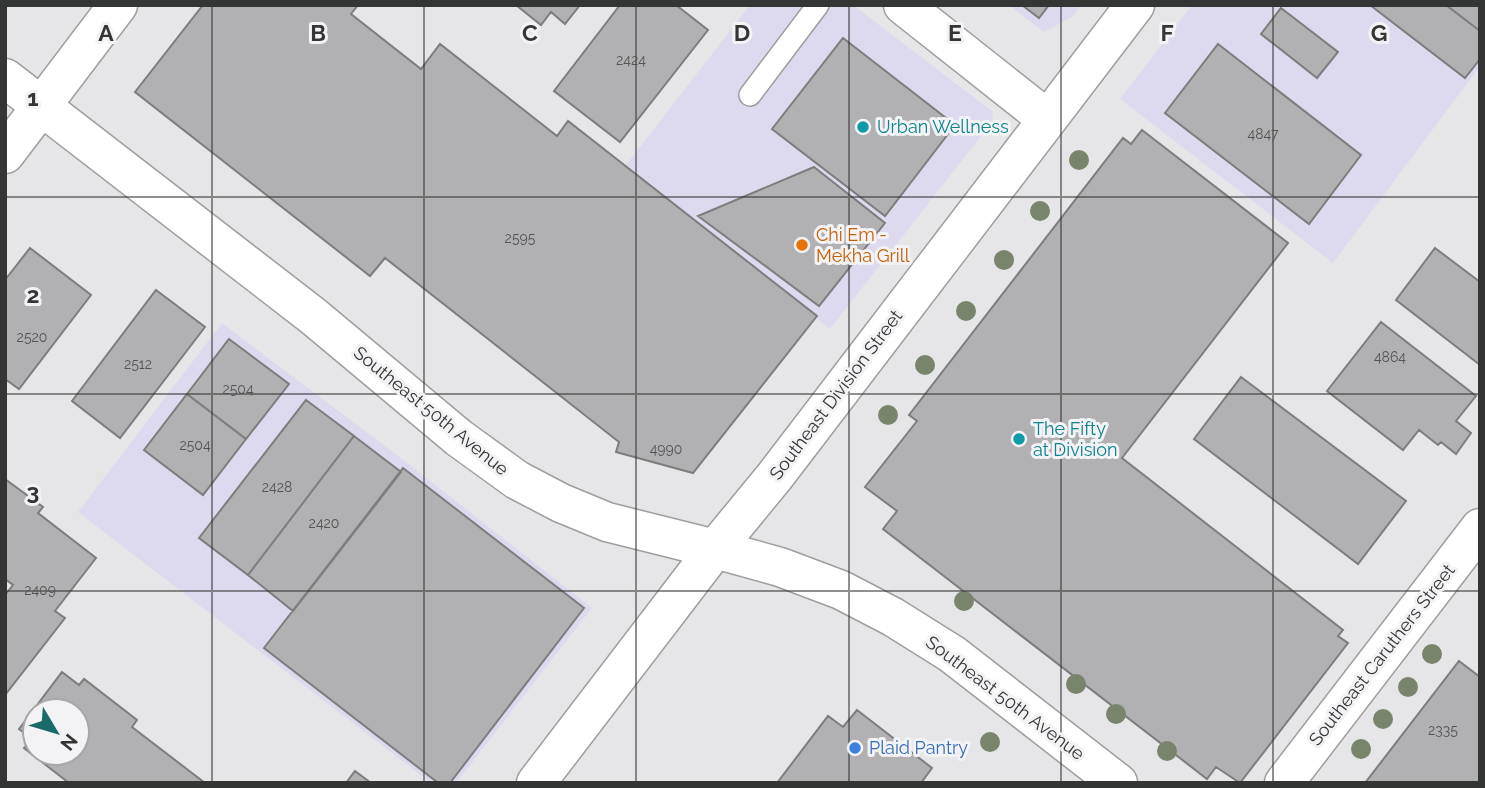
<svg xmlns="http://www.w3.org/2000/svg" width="1485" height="788" viewBox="0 0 1485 788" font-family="Raleway,sans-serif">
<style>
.commercial{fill:#ddd9ef}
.building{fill:#b1b1b3;stroke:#7d7d7e;stroke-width:2;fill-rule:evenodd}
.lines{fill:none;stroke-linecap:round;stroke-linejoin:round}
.lane-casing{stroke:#9e9e9f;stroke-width:24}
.street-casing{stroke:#9e9e9f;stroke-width:41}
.secondary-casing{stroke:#9e9e9f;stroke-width:41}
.lane{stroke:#fff;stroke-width:21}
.street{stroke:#fff;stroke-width:38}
.secondary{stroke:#fff;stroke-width:38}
.tree{fill:#79846d}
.grid{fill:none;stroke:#343535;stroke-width:2;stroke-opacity:0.55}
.culture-dot{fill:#0f9aa8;stroke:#f3f3f5;stroke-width:2.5}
.food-dot{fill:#e8710a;stroke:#f3f3f5;stroke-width:2.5}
.shop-dot{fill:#3f7fe0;stroke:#f3f3f5;stroke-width:2.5}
.labels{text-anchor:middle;stroke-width:6;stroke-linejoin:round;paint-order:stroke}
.number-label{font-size:14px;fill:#535454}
.culture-label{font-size:18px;fill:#0d838f;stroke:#f3f3f5;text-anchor:start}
.food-label{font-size:18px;fill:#c56008;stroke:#f3f3f5;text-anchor:start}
.street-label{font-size:18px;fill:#343535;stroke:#f3f3f5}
.shop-label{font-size:18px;fill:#366cbe;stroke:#f3f3f5;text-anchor:start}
.grid-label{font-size:23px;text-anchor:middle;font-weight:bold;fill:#343535;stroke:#f3f3f5;stroke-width:6;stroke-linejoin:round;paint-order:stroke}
</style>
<rect width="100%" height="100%" fill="#e6e6e8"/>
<path class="commercial" d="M750 5H853L993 112 992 122 830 329 626 165Z
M1009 5H1081L1073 16 1044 32Z
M1192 5H1480V66L1333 263 1120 99Z
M222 323 406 462 592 608 456 783H431L78 512Z"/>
<path class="building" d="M203 5H358L351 14 421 69 440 44 557 136 568 121 817 316 693 473 616 452 619 442 385 258 370 276 135 92Z
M516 5H580L565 24 551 12 541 25Z
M620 5H676L708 30 620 142 554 91Z
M1022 5H1049L1039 18Z
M1370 5H1446L1480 31V59L1465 78Z
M1446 5H1480V31Z
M1281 8 1338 52 1317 78 1261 34Z
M843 38 955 125 885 216 772 129Z
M1218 44 1361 155 1309 224 1165 113Z
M1142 130 1288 243 1122 458 1343 630 1338 636 1348 643 1240 783 1216 767 1207 779 883 529 897 511 865 487 917 421 909 415 1123 138 1131 144Z
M814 167 885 223 819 306 698 216Z
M30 248 91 295 19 389 5 379V280Z
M1435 248 1480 282V365L1396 300Z
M156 290 205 327 120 438 72 401Z
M1381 322 1476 396 1456 421 1471 433 1456 454 1441 442 1438 445 1419 430 1403 450 1327 391Z
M229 339 289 384 246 439 187 394Z
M1241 377 1406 501 1358 564 1194 439Z
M187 394 246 439 203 495 144 450Z
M306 400 354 436 248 575 199 538Z
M354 436 401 472 293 611 248 575Z
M403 468 584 608 450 783 437 782 264 648Z
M5 479 43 507 38 513 96 558 55 611 65 618 5 695V595L13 585 5 579Z
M1459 661 1480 677V783H1365Z
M62 672 79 685 84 679 137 720 132 727 205 783H69L24 748 32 739 19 729ZM35 711H77V753H35Z
M857 710 932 768 921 783H777L828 716 843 727Z
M355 771 371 783H346Z"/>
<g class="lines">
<defs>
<path id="lane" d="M750 95 818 5"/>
<path id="street" d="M903 5 1047 119
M5 154 118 5
M1284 783 1480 528"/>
<path id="secondary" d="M5 78 313 316 459 438 517 480 561 503 607 522 715 549 780 567 841 590 893 617 952 654 1118 783
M536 783 715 549 775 476 1135 5"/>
</defs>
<use href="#lane" class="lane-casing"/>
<use href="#street" class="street-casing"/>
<use href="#secondary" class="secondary-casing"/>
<use href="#lane" class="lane"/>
<use href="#street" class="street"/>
<use href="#secondary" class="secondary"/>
</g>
<g class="tree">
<circle cx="1079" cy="160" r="10"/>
<circle cx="1040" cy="211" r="10"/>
<circle cx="1004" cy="260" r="10"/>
<circle cx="966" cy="311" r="10"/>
<circle cx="925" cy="365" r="10"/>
<circle cx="888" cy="415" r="10"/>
<circle cx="964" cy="601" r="10"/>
<circle cx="1432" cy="654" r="10"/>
<circle cx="1076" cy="684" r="10"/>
<circle cx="1408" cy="687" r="10"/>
<circle cx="1116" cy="714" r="10"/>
<circle cx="1383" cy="719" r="10"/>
<circle cx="990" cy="742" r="10"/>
<circle cx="1361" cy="749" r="10"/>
<circle cx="1167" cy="751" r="10"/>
</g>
<path class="grid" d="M212 5V783M424 5V783M636 5V783M849 5V783M1061 5V783M1273 5V783M5 197H1480M5 394H1480M5 591H1480"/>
<g class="culture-dot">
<circle cx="863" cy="127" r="7"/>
<circle cx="1019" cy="439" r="7"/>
</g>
<circle class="food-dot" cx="802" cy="245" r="7"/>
<circle class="shop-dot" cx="855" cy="748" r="7"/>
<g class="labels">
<g class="number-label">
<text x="631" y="65">2424</text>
<text x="1263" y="139">4847</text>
<text x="520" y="243">2595</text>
<text x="32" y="342">2520</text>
<text x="1390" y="362">4864</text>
<text x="138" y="369">2512</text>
<text x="238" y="394">2504</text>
<text x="195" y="450">2504</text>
<text x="666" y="454">4990</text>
<text x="277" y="492">2428</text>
<text x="324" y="528">2420</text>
<text x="40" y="595">2409</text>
<text x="1443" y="735">2335</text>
</g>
<g class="culture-label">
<text x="877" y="133">Urban Wellness</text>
<text x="1033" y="435">The Fifty<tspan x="1033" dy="21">at Division</tspan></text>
</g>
<g class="food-label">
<text x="816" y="241">Chi Em -<tspan x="816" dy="21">Mekha Grill</tspan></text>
</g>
<g class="street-label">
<text transform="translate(836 395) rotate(-53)" y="6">Southeast Division Street</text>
<text transform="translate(431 411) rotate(39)" y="6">Southeast 50th Avenue</text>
<text transform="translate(1382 655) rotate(-52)" y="6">Southeast Caruthers Street</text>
<text transform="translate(1005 698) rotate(37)" y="6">Southeast 50th Avenue</text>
</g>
<g class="shop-label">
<text x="869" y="754">Plaid Pantry</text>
</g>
</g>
<g class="grid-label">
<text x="106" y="41">A</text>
<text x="318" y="41">B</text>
<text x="530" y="41">C</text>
<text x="742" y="41">D</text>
<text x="955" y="41">E</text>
<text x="1167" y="41">F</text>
<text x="1379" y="41">G</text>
<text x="33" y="106">1</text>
<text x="33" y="303">2</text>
<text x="33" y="500">3</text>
</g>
<rect width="1485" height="788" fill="none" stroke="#343535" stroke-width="14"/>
<g transform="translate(56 732) rotate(128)"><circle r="33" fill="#f3f3f5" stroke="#a7a7a8" stroke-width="2"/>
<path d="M0-5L12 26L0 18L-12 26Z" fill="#1b6968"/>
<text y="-10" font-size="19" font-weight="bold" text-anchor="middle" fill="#343535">N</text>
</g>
</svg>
